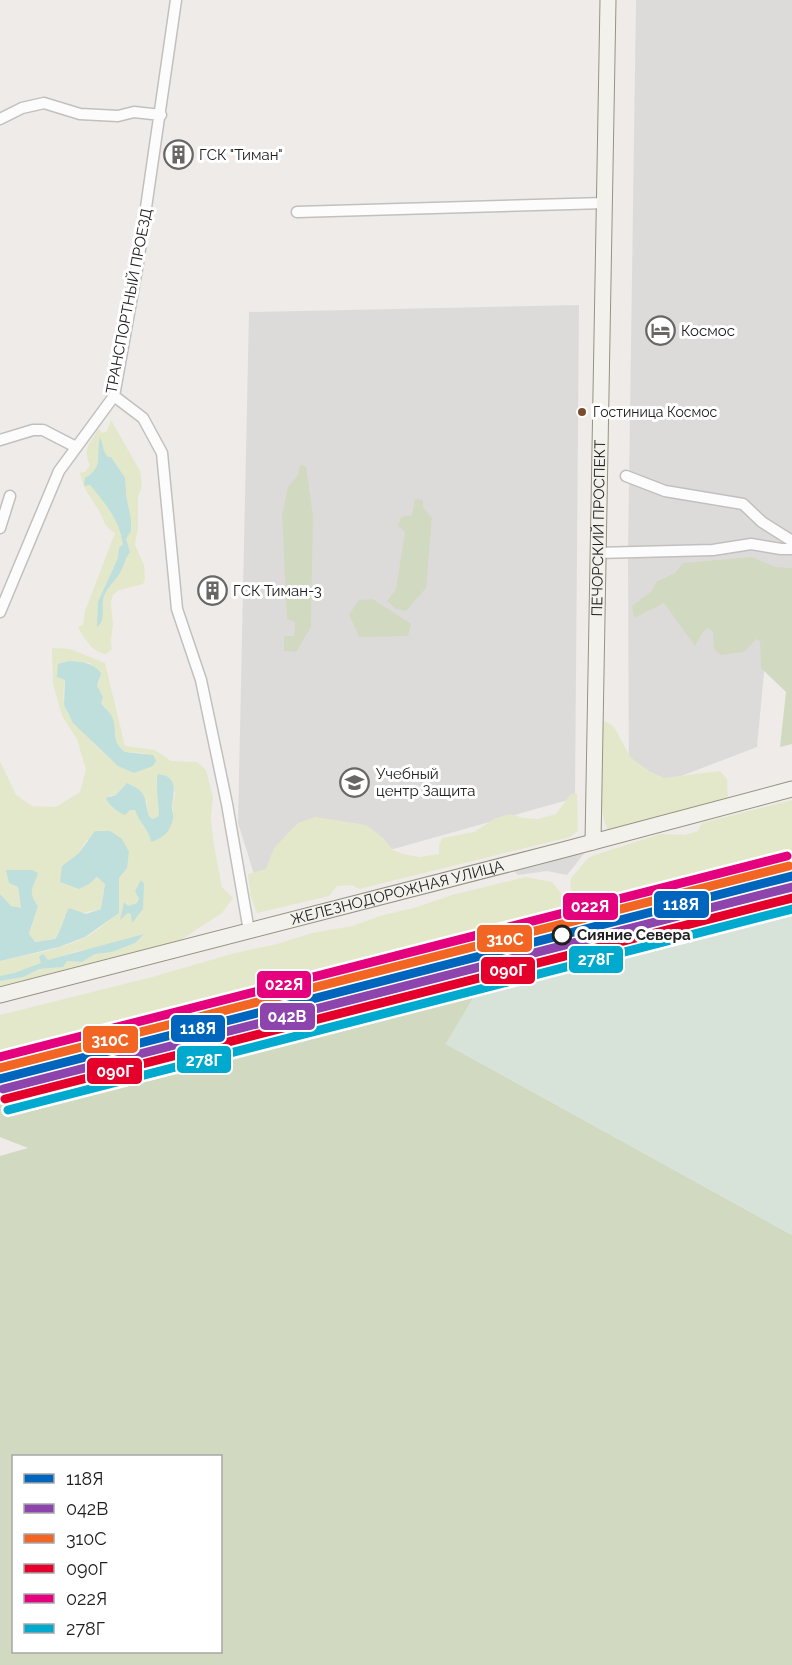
<svg xmlns="http://www.w3.org/2000/svg" width="792" height="1665" viewBox="0 0 792 1665" font-family="Raleway,sans-serif">
<style>
.residential{fill:#dddbda}
.religious{fill:#dcdbda}
.grass{fill:#e4e8ca;fill-rule:evenodd}
.forest{fill:#d1dac0;fill-rule:evenodd}
.wetland{fill:#d7e3d8}
.water{fill:#bedfdc}
.lines{fill:none;stroke-linecap:round;stroke-linejoin:round}
.minor-casing{stroke:#c1c0bf;stroke-width:13}
.secondary-casing{stroke:#979282;stroke-width:17}
.minor{stroke:#fcfcfc;stroke-width:10}
.secondary{stroke:#f3f1ec;stroke-width:15}
.rail-1-casing{stroke:#fff;stroke-width:14}
.rail-2-casing{stroke:#fff;stroke-width:14}
.rail-3-casing{stroke:#fff;stroke-width:14}
.rail-4-casing{stroke:#fff;stroke-width:14}
.rail-5-casing{stroke:#fff;stroke-width:14}
.rail-6-casing{stroke:#fff;stroke-width:14}
.rail-1{stroke:#0065bd;stroke-width:9}
.rail-2{stroke:#8e44ad;stroke-width:9}
.rail-3{stroke:#f26522;stroke-width:9}
.rail-4{stroke:#e4002b;stroke-width:9}
.rail-5{stroke:#e5007d;stroke-width:9}
.rail-6{stroke:#00a9ce;stroke-width:9}
.bus-dot{fill:#7a4b2a;stroke:#fff;stroke-width:2}
.stop-dot{fill:#fff;stroke:#202020;stroke-width:3}
.labels{text-anchor:middle;stroke-width:6;stroke-linejoin:round;paint-order:stroke}
.bus-label{font-size:14px;fill:#202020;stroke:#fff;text-anchor:start}
.poi-label{font-size:15px;fill:#202020;stroke:#fff;text-anchor:start}
.street-label{font-size:15px;fill:#202020;stroke:#fff}
.stop-label{font-size:15px;font-weight:bold;fill:#202020;stroke:#fff;text-anchor:start}
.line-badge{stroke:#fff;stroke-width:2}
.badge-label{font-size:16px;text-anchor:middle;font-weight:bold;fill:#fff}
</style>
<rect width="100%" height="100%" fill="#eeebe9"/>
<path class="residential" d="M636 0H792V584L772 588 757 747 629 796 628 553Z
M579 305 575 798 258 887 238 823 249 312Z"/>
<path class="religious" d="M586 851 567 875 547 871 518 875 512 869Z"/>
<path class="grass" d="M111 420 140 471 142 486 138 497V528L135 545 144 565 145 579 143 584 119 590 113 595C109 606 113 615 113 625 112 634 110 640 112 649L106 654C92 652 85 639 78 628L83 624 85 611 115 533C103 526 104 519 98 509 89 494 84 491 80 473L85 472 90 465C81 446 92 444 98 428L102 433 107 431Z
M52 648 70 649 105 663 125 746 155 750 171 761 197 762 206 770 213 798 211 816 213 840 222 887 233 898 222 913 179 941 0 986V981L23 977 39 969 63 967 67 961 82 962 95 954 112 952 135 943 143 934 91 950 78 951 14 973 0 976V961C29 954 62 950 88 936 99 930 108 920 119 913V878L127 868 87 839 79 853 62 866 89 884 96 877 105 883 101 909 64 917 62 928 54 939 35 942 29 935 38 906C32 898 29 893 34 884L32 870H6L18 887 21 909 11 906 0 894V761L16 795 32 806 56 807 80 792 86 770 77 739 62 716 53 684ZM69 661 90 663 100 680 97 686 101 703 110 714 115 740 120 748 125 752 145 753 134 773C112 763 97 747 81 729 74 722 68 717 65 707 61 693 66 676 69 661ZM162 774 172 782 175 794 172 803 173 812 159 839 151 842C149 829 139 822 135 810H130L125 814 111 806 110 795H116L127 783 133 785 147 801V813L153 819 159 816 158 788 156 782Z
M605 721 614 727 631 758 649 771 664 778 720 771 727 779 728 798 722 804 679 814 664 815 650 822 609 831C596 812 601 754 601 729Z
M571 794H577L578 831 570 837 359 889 352 885 337 886 329 896 257 913 250 894 248 874 266 869 274 848 298 823 315 817 366 825 383 838 393 850 403 854 419 857 439 854V846L442 838 474 832 496 818 511 814 523 818 538 819 556 814Z
M792 800V866L579 917 570 885 571 878 589 857 660 834 685 835 698 831 702 823Z
M525 877 552 882 561 893 567 920 199 1013 0 1067V1015L152 977 235 953 277 944 312 933 352 926 383 915 414 908 452 895Z"/>
<path class="forest" d="M300 465 306 466 313 516 311 627 296 652 284 651V636H294L295 622 287 619 282 516 288 487 298 475Z
M415 499 423 500V507L432 518 426 588 406 611 396 609 387 601 396 589 405 532 398 526 401 517 412 515Z
M752 557 775 567 792 568V744L780 747 786 692 761 668 760 641 756 639 744 652 721 655 714 649 713 632 708 628 703 632 695 646 664 603 634 618 632 606 652 591 656 582 675 573 683 563Z
M373 599 411 624 408 636 359 637 349 614 359 600Z
M792 897V914L475 995 446 1044 792 1235V1665H0V1156L28 1148 0 1137V1096ZM14 1456H220V1652H14Z"/>
<path class="wetland" d="M792 914V1235L446 1044 475 995Z"/>
<path class="water" d="M100 437C103 443 103 453 108 457H111L125 478 126 495 131 520V531L126 539 130 552C125 558 124 566 120 573 115 581 107 587 104 596 100 607 107 619 97 627L98 602 118 558 119 548 123 544C120 521 105 503 90 485L84 486 85 478C105 466 95 456 100 437Z
M69 661C82 662 92 662 101 673L97 686 103 697 101 703C104 708 108 710 111 715 119 729 109 740 125 752L153 755 156 761 153 766 134 773 118 766 73 723 64 705 65 680 57 677 58 664Z
M158 774C178 776 174 790 172 804 171 809 174 814 173 819 171 831 162 839 151 842 149 829 139 823 135 810H130L125 815C118 812 108 805 106 798L116 795 127 783C156 794 140 812 153 819L159 816C159 806 155 782 158 774Z
M95 831H110L122 839 129 852 127 868 119 878V913L85 937 59 947 0 961V894L11 906 21 908 18 887 9 883 6 870H32L38 873C33 889 27 891 38 906L29 934 35 942 55 939C62 929 63 919 69 908L86 914 101 909 105 884 97 877 89 884 79 889 60 882 62 866 79 853Z
M141 880 144 884 143 909 132 923 131 914 128 913 120 920 124 902 128 906 137 903 139 899 135 891Z
M144 934 135 943 112 952 95 954 82 962 67 961 63 967 39 969 23 977 0 981V976L14 973 41 963 39 957 43 954 48 960Z"/>
<g class="lines">
<defs>
<path id="minor" d="M0 119 22 108 44 103 80 114 118 116 134 112 161 115
M297 212 605 203
M114 396 143 418 162 453 177 609 201 680 227 804 249 931
M0 440 33 430H43L76 447
M626 476 665 491 743 504 762 522 792 541
M0 528 10 496
M597 553 713 550 751 544 781 549H792
M0 612 59 471 114 396 138 263 176 0"/>
<g id="secondary">
<path id="s1" d="M593 842 608 0"/>
<path id="s2" d="M0 995 559 851 792 789"/>
</g>
</defs>
<use href="#minor" class="minor-casing"/>
<use href="#secondary" class="secondary-casing"/>
<use href="#minor" class="minor"/>
<use href="#secondary" class="secondary"/>
<defs>
<path id="rail-1" d="M0 1079 792 876"/>
<path id="rail-2" d="M3 1089 792 887"/>
<path id="rail-3" d="M0 1068 789 866"/>
<path id="rail-4" d="M5 1099 792 898"/>
<path id="rail-5" d="M0 1057 787 856"/>
<path id="rail-6" d="M8 1110 792 909"/>
</defs>
<use href="#rail-1" class="rail-1-casing"/>
<use href="#rail-2" class="rail-2-casing"/>
<use href="#rail-3" class="rail-3-casing"/>
<use href="#rail-4" class="rail-4-casing"/>
<use href="#rail-5" class="rail-5-casing"/>
<use href="#rail-6" class="rail-6-casing"/>
<use href="#rail-1" class="rail-1"/>
<use href="#rail-2" class="rail-2"/>
<use href="#rail-3" class="rail-3"/>
<use href="#rail-4" class="rail-4"/>
<use href="#rail-5" class="rail-5"/>
<use href="#rail-6" class="rail-6"/>
</g>
<defs>
<symbol id="building-ring" viewBox="-11 -11 22 22"><circle r="9.5" fill="#fff" stroke="#686766" stroke-width="1.5"/><path d="M-4-6H4V6H1V3H-1V6H-4ZM-2.5-4.3h1.7v1.8h-1.7ZM.8-4.3h1.7v1.8H.8ZM-2.5-1h1.7V.8h-1.7ZM.8-1h1.7V.8H.8Z" fill="#686766"/></symbol>
<symbol id="hotel-ring" viewBox="-11 -11 22 22"><circle r="9.5" fill="#fff" stroke="#686766" stroke-width="1.5"/><path d="M-6-4.5h1.5V1H6V5H4.5V3h-9V5H-6ZM-4 0a1.8 1.8 0 1 1 3.6 0ZM.5 0V-2.5h3Q6-2.5 6 0Z" fill="#686766"/></symbol>
<symbol id="school-ring" viewBox="-11 -11 22 22"><circle r="9.5" fill="#fff" stroke="#686766" stroke-width="1.5"/><path d="M0-5L7-2L0 1L-7-2ZM-4 1L0 2.5L4 1V4Q0 6-4 4Z" fill="#686766"/></symbol>
</defs>
<g fill-rule="evenodd">
<use href="#building-ring" x="162" y="138" width="33" height="33"/>
<use href="#hotel-ring" x="644" y="314" width="33" height="33"/>
<use href="#building-ring" x="196" y="574" width="33" height="33"/>
<use href="#school-ring" x="338" y="766" width="33" height="33"/>
</g>
<circle class="bus-dot" cx="582" cy="412" r="5"/>
<circle class="stop-dot" cx="562" cy="935" r="9"/>
<g class="labels">
<g class="bus-label">
<text x="593" y="417">Гостиница Космос</text>
</g>
<g class="poi-label">
<text x="199" y="160">ГСК "Тиман"</text>
<text x="681" y="336">Космос</text>
<text x="233" y="596">ГСК Тиман-3</text>
<text x="376" y="779">Учебный<tspan x="376" dy="17">центр Защита</tspan></text>
</g>
<g class="street-label">
<text transform="translate(129 301) rotate(-79)" y="5">ТРАНСПОРТНЫЙ ПРОЕЗД</text>
<text dy="5" stroke="none"><textPath href="#s1" startOffset="314">ПЕЧОРСКИЙ ПРОСПЕКТ</textPath></text>
<text dy="5" stroke="none"><textPath href="#s2" startOffset="410">ЖЕЛЕЗНОДОРОЖНАЯ УЛИЦА</textPath></text>
</g>
<g class="stop-label">
<text x="577" y="940">Сияние Севера</text>
</g>
</g>
<g class="line-badge">
<rect x="653" y="890" width="57" height="29" rx="6" fill="#0065bd"/>
<rect x="562" y="892" width="57" height="29" rx="6" fill="#e5007d"/>
<rect x="476" y="924" width="57" height="29" rx="6" fill="#f26522"/>
<rect x="568" y="945" width="56" height="29" rx="6" fill="#00a9ce"/>
<rect x="480" y="956" width="56" height="29" rx="6" fill="#e4002b"/>
<rect x="256" y="970" width="56" height="29" rx="6" fill="#e5007d"/>
<rect x="259" y="1002" width="57" height="29" rx="6" fill="#8e44ad"/>
<rect x="170" y="1014" width="56" height="29" rx="6" fill="#0065bd"/>
<rect x="82" y="1025" width="57" height="29" rx="6" fill="#f26522"/>
<rect x="176" y="1045" width="56" height="29" rx="6" fill="#00a9ce"/>
<rect x="86" y="1057" width="57" height="28" rx="6" fill="#e4002b"/>
</g>
<g class="badge-label">
<text x="681" y="910">118Я</text>
<text x="590" y="912">022Я</text>
<text x="505" y="945">310С</text>
<text x="596" y="965">278Г</text>
<text x="508" y="976">090Г</text>
<text x="284" y="990">022Я</text>
<text x="287" y="1022">042В</text>
<text x="198" y="1034">118Я</text>
<text x="110" y="1046">310С</text>
<text x="204" y="1066">278Г</text>
<text x="115" y="1077">090Г</text>
</g>
<rect x="12" y="1455" width="210" height="198" fill="#ffffff" stroke="#a6a6a6" stroke-width="1.5"/>
<rect x="24" y="1474" width="30" height="9" fill="#0065bd" stroke="#a6a6a6" stroke-width="1.5"/>
<text x="66" y="1485" font-size="18" fill="#202020">118Я</text>
<rect x="24" y="1504" width="30" height="9" fill="#8e44ad" stroke="#a6a6a6" stroke-width="1.5"/>
<text x="66" y="1515" font-size="18" fill="#202020">042В</text>
<rect x="24" y="1534" width="30" height="9" fill="#f26522" stroke="#a6a6a6" stroke-width="1.5"/>
<text x="66" y="1545" font-size="18" fill="#202020">310С</text>
<rect x="24" y="1564" width="30" height="9" fill="#e4002b" stroke="#a6a6a6" stroke-width="1.5"/>
<text x="66" y="1575" font-size="18" fill="#202020">090Г</text>
<rect x="24" y="1594" width="30" height="9" fill="#e5007d" stroke="#a6a6a6" stroke-width="1.5"/>
<text x="66" y="1605" font-size="18" fill="#202020">022Я</text>
<rect x="24" y="1624" width="30" height="9" fill="#00a9ce" stroke="#a6a6a6" stroke-width="1.5"/>
<text x="66" y="1635" font-size="18" fill="#202020">278Г</text>
</svg>
